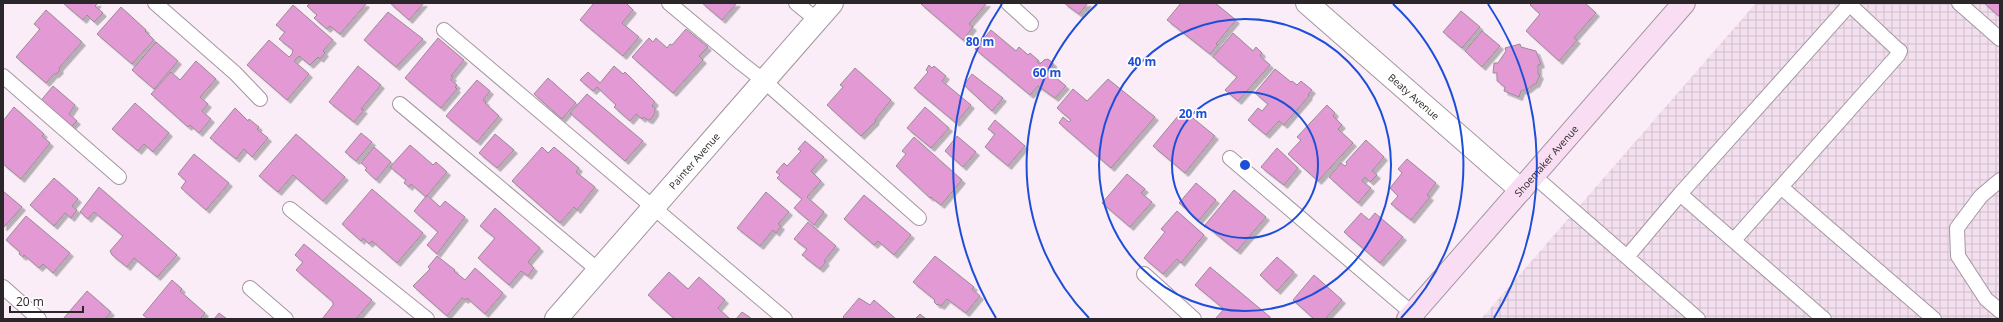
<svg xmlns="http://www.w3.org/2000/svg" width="2003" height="322" viewBox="0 0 2003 322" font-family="'Open Sans',sans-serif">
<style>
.industrial{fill:url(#industrial-grid)}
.building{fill:#e399d4;stroke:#998c96;filter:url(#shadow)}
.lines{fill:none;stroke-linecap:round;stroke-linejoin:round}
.service-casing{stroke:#a396a0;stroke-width:16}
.minor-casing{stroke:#a396a0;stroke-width:24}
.tertiary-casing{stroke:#a396a0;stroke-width:24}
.secondary-casing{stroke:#a396a0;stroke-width:24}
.service{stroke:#fff;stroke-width:14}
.minor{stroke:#fff;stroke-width:22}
.tertiary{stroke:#fff;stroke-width:22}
.secondary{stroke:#f8ddf3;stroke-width:22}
.ring{fill:none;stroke:#1d4ed8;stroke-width:2}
.labels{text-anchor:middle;stroke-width:3.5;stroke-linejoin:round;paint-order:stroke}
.street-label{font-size:10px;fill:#2b2629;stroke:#fff}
.centre{fill:#1d4ed8;stroke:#fff;stroke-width:2}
.ring-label{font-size:12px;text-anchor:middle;font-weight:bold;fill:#1d4ed8;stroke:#fff;stroke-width:3.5;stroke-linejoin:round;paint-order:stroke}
</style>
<defs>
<pattern id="industrial-grid" width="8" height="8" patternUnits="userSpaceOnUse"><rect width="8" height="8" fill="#f3dfee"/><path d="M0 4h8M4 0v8" fill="none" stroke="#d0bfcc"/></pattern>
<filter id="shadow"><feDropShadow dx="3.5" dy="3.5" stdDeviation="0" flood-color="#0004"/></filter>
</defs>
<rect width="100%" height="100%" fill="#fbedf8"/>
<path class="industrial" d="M1756 3H2000V319H1481Z"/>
<path class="building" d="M63 3H98L95 6 103 13 94 22 87 15 83 20Z
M310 3H365L366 4 340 34 330 26 327 29 314 18 317 15 307 6Z
M390 3H424L409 20Z
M594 3H626L633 10 622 23 639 37 623 56 580 20Z
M702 3H737L722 20Z
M922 3H987L969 24 973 27 963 40 921 4Z
M1064 3H1088L1079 14Z
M1181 3H1215L1236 20 1216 44 1218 45 1210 54 1167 20Z
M1532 3H1585L1596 13 1574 38 1577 40 1559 61 1526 31 1540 14 1530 5Z
M1984 3H2000V17Z
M293 5 333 40 323 51 325 53 320 59 318 57 310 65 299 56 294 61 309 74 287 100 247 65 269 40 289 57 292 54 293 50 279 39 285 32 276 25Z
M121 7 146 30 145 31 154 40 132 64 97 34Z
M46 10 82 42 59 68 60 70 56 74H54L46 83 16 57 40 29 34 24Z
M1461 11 1480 27 1462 48 1443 32Z
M388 12 423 39 396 67 364 40Z
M686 29 708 47 699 56 703 60 673 93 632 57 649 38 653 42 656 38 667 48 670 44 672 45Z
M991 30 1016 51 1019 47 1028 55 1030 53 1039 61 1037 62 1040 64 1044 60 1048 59 1053 63V68L1049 72 1066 86 1055 98 1038 86 1030 95 975 49Z
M1482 31 1500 46 1482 67 1465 51Z
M1233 33 1253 51 1256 47 1262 53 1260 56 1270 65 1238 101 1225 90 1237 77 1213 57Z
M438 38 464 60 451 76 453 77 451 80 457 85 455 87 457 89 441 108 405 78Z
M156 42 178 61 154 89 132 70Z
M1520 44 1521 47 1536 51 1541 64 1538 65V74L1540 75 1536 84H1534L1528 89 1521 91 1519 97 1504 91 1505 87 1497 81V73H1493L1494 63H1498L1506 51 1505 48Z
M196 61 216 79 200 97 208 104 202 111 211 119 199 133 190 125 188 127 151 94 171 72 180 80Z
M929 65 932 68 934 66 946 76 942 81 971 105 956 123 914 88 928 72 926 70Z
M358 66 381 85 361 109 364 110 354 122 329 102Z
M614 66 623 74 625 72 655 102 652 106 655 108V113L650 120H648L643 117 642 119 636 114 630 121 614 107 616 105 597 87 593 91 580 80 588 72 600 83Z
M855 68 891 100 875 120 876 121 861 136 827 105 843 87 840 85Z
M1275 69 1291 82 1292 81 1297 85 1301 81 1312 90 1308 95 1309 96 1284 125 1279 121 1266 135 1248 120 1258 108 1262 111 1268 104 1255 93Z
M972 74 1003 98 992 111 964 85Z
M548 78 576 103 562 119 534 94Z
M1108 79 1155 117 1111 168 1059 123 1063 117 1069 122 1071 120 1057 108 1073 89 1087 101Z
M477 80 490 91 483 100 486 102 485 103 499 116 477 142 446 116Z
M53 86 75 105 69 114 77 121 70 128 38 104Z
M587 94 643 141 625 161 570 113Z
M135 103 169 133 153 152 144 144 138 151 112 129Z
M1327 105 1335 113 1333 116 1342 125 1338 129 1353 143 1318 181 1288 154 1301 140 1297 137Z
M14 107 44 134 42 136 50 143 21 179 3 164V121Z
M925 107 949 128 931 148 907 128Z
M235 108 248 121 249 119 259 127 257 129 268 138 252 157 244 149 236 159 210 138Z
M1183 110 1215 136 1185 173 1153 146Z
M995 120 1025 146 1008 166 985 147 995 134 988 129Z
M361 133 372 142 356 161 345 152Z
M296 134 345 177 323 201 293 175 278 192 259 176Z
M495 134 514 150 497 168 479 153Z
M957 136 976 152 963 167 945 151Z
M914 137 962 180 941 205 931 197 930 198 896 166 906 154 902 151Z
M1366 140 1384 157 1372 171 1377 175 1370 182 1365 177 1362 181 1371 188 1358 203 1329 177 1341 163 1345 166 1347 164 1346 162Z
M805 141 824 157 811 171 821 181 807 197 824 212 814 225 794 208 802 199 777 178 780 175 776 172 784 163 787 166 801 151 798 149Z
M410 145 433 165 436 162 447 172 426 197 411 184 409 187 404 183 406 180 390 167Z
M374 147 391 162 376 180 365 170 367 168 361 163Z
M542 147 548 153 554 147 579 168 576 172 595 187 577 210 574 207 560 223 512 181Z
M1277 148 1298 168 1284 185 1261 167Z
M194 154 229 183 206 210 181 188 186 181 178 174Z
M1407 159 1436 183 1427 195 1430 197 1411 220 1391 204 1398 196 1390 188 1402 173 1398 169Z
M1127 174 1145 189 1141 193 1152 202 1130 227 1102 203Z
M54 178 78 199 72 206 77 210 71 218 65 213 54 226 30 205Z
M1196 183 1216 200 1199 220 1179 203Z
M99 187 177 255 157 277 134 258 127 267 112 255 110 251 123 236 94 212 88 219 80 212Z
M372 189 423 233 397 263 372 241 369 244 363 238 361 241 342 224Z
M1234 190 1266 217 1237 251 1205 225Z
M3 191 22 207 4 227H3Z
M766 192 789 212 778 224 781 226 776 233 773 230 760 246 737 228Z
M427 195 440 207 445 201 465 217 437 254 427 245 438 232 414 211Z
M864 195 911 235 894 255 878 241 874 245 844 219Z
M495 208 540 248 528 262 534 268 528 276 521 271 509 285 478 258 495 238 480 226Z
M1177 211 1204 235 1181 263 1177 259 1163 274 1144 258 1165 232 1161 229Z
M1361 213 1369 220 1375 213 1403 237 1380 263 1344 232Z
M26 216 70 253 53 273 43 264 39 268 24 255 23 257 19 254 20 252 6 240Z
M808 222 836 246 824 261 826 262 820 269 802 255 807 249 794 239Z
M304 244 372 300 356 319H322L333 305V302L296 270 303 262 295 255Z
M437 256 455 270 454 271 465 280 475 268 503 293 485 314 467 298 465 300 462 298 447 316 413 286 430 269 428 267Z
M935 256 974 287 972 289 980 296 966 313 947 299 941 306 938 304 937 305 934 302 935 300 913 282Z
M1277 257 1294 272 1277 291 1260 275Z
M1210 267 1270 317 1269 319H1215L1224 309 1195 285Z
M669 272 688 289 699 277 725 300 718 308 730 319H675L669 314 648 295Z
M1314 275 1342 300 1325 319H1314L1293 300Z
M172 280 182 289 180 291 205 313 200 319H148L143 315Z
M87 291 111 312 105 319H63Z
M859 298 870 305 874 300 896 319H845L843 317Z
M742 312 748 316 752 319H736Z
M219 313 227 319H214Z
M920 314 926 319H915Z"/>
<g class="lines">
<defs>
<path id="service" d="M155 3 235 73 260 99
M669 3 741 63 764 81 919 218
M796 3 817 20
M1008 3 1031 24
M1959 3 2000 39
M444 30 785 319
M3 76 119 177
M400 104 598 270
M1230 158 1413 314
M1534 176 1698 319
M2000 180 1981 196 1957 228 1958 256 1986 299 2000 311
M1781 187 1934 319
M1680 194 1849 5
M290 209 427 319
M1734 240 1898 55 1900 51 1897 49 1848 3
M1627 257 1680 194 1824 319
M1144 274 1194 319
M3 287 39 319
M250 288 286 319"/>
<g id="minor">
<path id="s1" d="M556 319 832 3"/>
</g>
<g id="tertiary">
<path id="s2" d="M1307 3 1521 190"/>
</g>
<g id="secondary">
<path id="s3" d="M1408 319 1684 3"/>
</g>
</defs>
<use href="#service" class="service-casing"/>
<use href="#minor" class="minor-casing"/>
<use href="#tertiary" class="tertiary-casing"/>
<use href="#secondary" class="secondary-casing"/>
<use href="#service" class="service"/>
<use href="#minor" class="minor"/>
<use href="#tertiary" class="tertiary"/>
<use href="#secondary" class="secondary"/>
</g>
<g class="ring">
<circle cx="1245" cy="165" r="73"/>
<circle cx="1245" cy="165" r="146"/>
<path d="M1089 318A219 219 0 0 1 1097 4M1393 4A219 219 0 0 1 1401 318"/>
<path d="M996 318A292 292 0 0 1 1002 4M1488 4A292 292 0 0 1 1494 318"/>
</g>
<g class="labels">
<g class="street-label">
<text dy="4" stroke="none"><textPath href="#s2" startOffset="142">Beaty Avenue</textPath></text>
<text dy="4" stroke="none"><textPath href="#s1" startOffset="210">Painter Avenue</textPath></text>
<text dy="4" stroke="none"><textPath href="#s3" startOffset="210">Shoemaker Avenue</textPath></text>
</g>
</g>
<circle cx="1245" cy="165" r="6" class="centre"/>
<g class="ring-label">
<text x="980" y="46">80 m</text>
<text x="1142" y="66">40 m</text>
<text x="1047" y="77">60 m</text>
<text x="1193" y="118">20 m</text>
</g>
<rect width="2003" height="322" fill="none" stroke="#2b2629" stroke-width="8"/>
<path d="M10 306v6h73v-6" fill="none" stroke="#2b2629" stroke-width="2"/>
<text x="16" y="306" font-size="12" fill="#2b2629" stroke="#ffffff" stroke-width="3" paint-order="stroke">20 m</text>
</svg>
